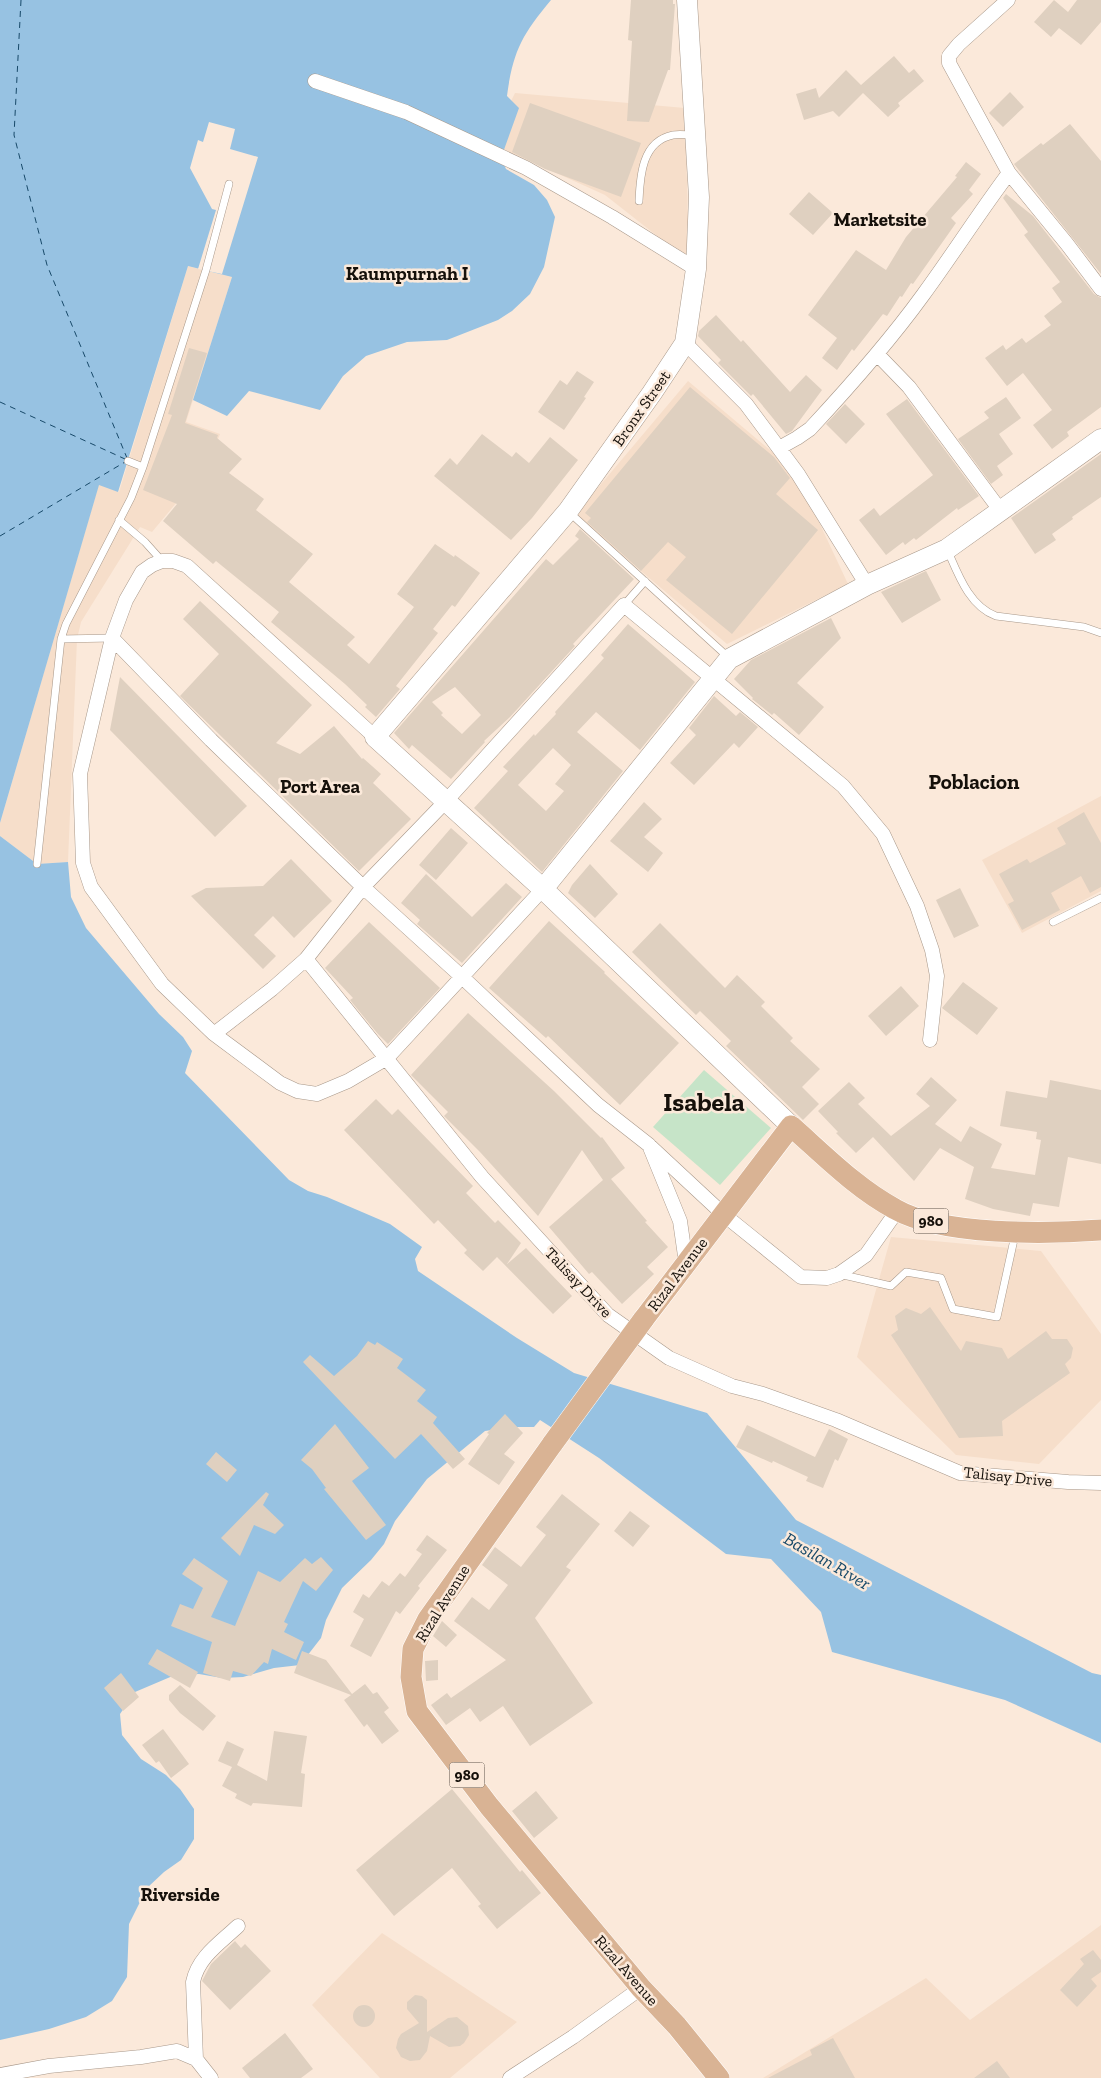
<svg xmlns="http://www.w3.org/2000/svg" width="1101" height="2078" viewBox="0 0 1101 2078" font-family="'Zilla Slab',serif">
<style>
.built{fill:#f6deca}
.green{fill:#c6e4c8}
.water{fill:#97c2e2}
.pier{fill:#fbe9da}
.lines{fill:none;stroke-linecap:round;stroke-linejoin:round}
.ferry{stroke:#174969;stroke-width:1;stroke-dasharray:6 5;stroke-linecap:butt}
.building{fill:#dfd0c0;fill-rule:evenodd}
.lane-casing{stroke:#a8988a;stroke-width:8}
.street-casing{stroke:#a8988a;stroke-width:15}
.secondary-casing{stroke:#a8988a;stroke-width:21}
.primary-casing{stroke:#fff;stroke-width:22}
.lane{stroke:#fff;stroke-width:7}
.street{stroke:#fff;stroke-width:14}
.secondary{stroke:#fff;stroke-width:20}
.primary{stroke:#d9b394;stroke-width:21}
.primary-bridge-casing{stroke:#fff;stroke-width:22;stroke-linecap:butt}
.primary-bridge{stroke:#d9b394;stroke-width:21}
.labels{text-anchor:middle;stroke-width:5;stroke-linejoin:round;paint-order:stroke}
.shield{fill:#fbe9da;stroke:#5a5148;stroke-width:1}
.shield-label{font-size:15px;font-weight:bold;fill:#15100a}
.street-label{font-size:16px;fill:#15100a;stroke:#fbe9da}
.water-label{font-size:18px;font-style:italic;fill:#174969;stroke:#fbe9da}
.quarter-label{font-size:19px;font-weight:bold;fill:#15100a;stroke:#fbe9da}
.district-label{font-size:21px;font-weight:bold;fill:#15100a;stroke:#fbe9da}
.town-label{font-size:26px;font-weight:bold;fill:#15100a;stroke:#fbe9da}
</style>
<rect width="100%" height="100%" fill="#fbe9da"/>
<path class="built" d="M515 93 685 108 689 261 605 195 490 143Z
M188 266 232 277 186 422 220 434 207 466 152 532 140 527 81 622 77 639 68 862 37 864 0 836V823L99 484 119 492Z
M688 381 795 471 848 584 727 644 575 515Z
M1101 796V891L1022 933 982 860Z
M891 1237 1041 1251 1101 1334V1400L1039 1464 956 1455 857 1357Z
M1101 1925V2078H763L926 1978 970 2020Z
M382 1933 517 2022 450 2078H380L312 2005Z"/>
<path class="green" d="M704 1070 771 1128 720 1185 653 1127Z"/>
<path class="water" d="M0 0H551C522 35 513 51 507 96L519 108 501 158 506 169 534 185 547 200 555 217 544 267 530 294 512 311 498 320 447 340 407 342 366 356 343 376 320 410 249 391 227 416 193 400 232 277 188 266 118 492 99 485 0 823Z
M0 836 37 864 68 862 71 897 86 928 159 1014 183 1037 192 1051 185 1073 289 1180 308 1191 327 1197 390 1224 422 1247 415 1259 418 1271 517 1338 574 1373 707 1413 796 1520 1092 1673 1101 1675V1743L1005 1700 832 1652 821 1612 771 1559 726 1554 599 1458 540 1420 534 1427H512L485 1431 427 1479 395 1521 384 1544 371 1560 342 1588 326 1620 321 1638 300 1665 274 1668 243 1677 222 1678 199 1674 175 1675 135 1692 120 1714 122 1735 141 1759 166 1775 180 1789 194 1809V1839L181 1860 164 1872 147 1888 129 1924 127 1977 112 2001 86 2017 49 2029 0 2040Z"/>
<path class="pier" d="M209 122 235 129 230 149 258 157 222 274 198 269 216 210 212 209 190 168 198 140 203 142Z"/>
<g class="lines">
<path class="ferry" d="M21 0 14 135 47 265 127 458
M0 402 125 459
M0 536 125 462"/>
</g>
<path class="building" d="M631 0H673V4H675L670 70H668L649 122 627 121 632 41 628 40Z
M1054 0 1068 12 1077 0H1101V22L1081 45 1059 28 1051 37 1034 22Z
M894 56 909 73 914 69 924 81 898 103 900 106 888 117 863 93 839 117 833 111 804 120 796 94 816 88 819 98 846 70 861 85Z
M1010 92 1024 107 1003 127 989 113Z
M530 103 641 143 621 197 545 169 512 152Z
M1070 124 1101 161V274L1014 164 1041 143 1043 145Z
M966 162 981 174 969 190 973 194 951 218 956 223 913 284 911 283 902 297 900 296 887 316 883 314 854 351 852 349 837 370 822 358 837 338 808 315 856 250 886 270 906 237 957 177 955 176Z
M809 192 833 213 813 235 789 214Z
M1006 194 1033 216 1094 294 1101 298V407L1067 432 1069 436 1052 449 1033 425 1052 410 1023 373 1007 386 985 358 1003 345 1006 350 1022 338 1026 343 1051 325 1044 316 1062 302 1052 288 1060 282 1024 235 1028 232 1003 198Z
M716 315 741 342 743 340 790 392 806 375 822 390 792 431 786 434 753 394 751 396 718 363 721 360 698 336 699 331Z
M189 348 207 353 185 423 218 435 217 438 242 459 229 473 264 499 256 510 313 554 289 582 355 637 347 645 369 664 414 607 397 594 435 544 454 557 455 555 480 573 455 607 452 605 433 629 438 633 396 686 400 689 376 717 365 707 367 705 345 684 271 622 279 612 216 561 213 564 163 521 177 504 143 490 172 415 168 414Z
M577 371 594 382 584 397 586 398 564 430 538 412 560 380 567 385Z
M690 387 774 457 790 478 776 494 818 530 732 634 666 580 686 557 668 542 641 571 587 522 591 518 585 513Z
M1006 397 1021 418 999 434 1013 454 997 466 1003 475 991 484 958 439 989 418 984 412Z
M907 399 979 496 958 510 957 508 916 540 914 538 905 545 903 542 886 555 859 520 874 508 880 516 933 475 886 414Z
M845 404 865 424 846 444 826 424Z
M482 434 512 457 516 452 529 463 550 437 578 460 532 518 511 540 434 476 450 458 457 465Z
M1101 454V497L1072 517 1073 519 1052 534 1056 540 1035 554 1011 518Z
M580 529 634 579 573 644 575 646 510 717 484 741 485 742 451 779 412 745 409 749 394 733 546 559 553 565 579 539 575 536ZM455 687 481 715 462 734 441 715 443 713 432 702Z
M926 571 941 600 902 623 881 592Z
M200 601 312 705 276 743 300 754 334 726 362 759 363 758 381 774 373 783 411 819 359 871 180 696 219 654 183 619Z
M831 618 841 638 797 683 824 707 799 735 774 713 772 715 752 699 753 698 734 679 751 660Z
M628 624 695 682 640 750 596 712 577 732 623 771 542 872 474 808 508 771 503 767 534 734 535 736 556 714 555 712 604 658 601 655ZM553 748 571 765 555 784 564 791 546 811 518 785Z
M120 677 247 806 215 837 110 730Z
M714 696 736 716 740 712 758 727 739 748 734 743 694 785 670 763 696 735 689 728Z
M644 802 662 819 644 837 663 853 648 872 610 841Z
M1084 812 1101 843V887L1090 893 1081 876 1051 893 1060 910 1022 930 1008 904 1014 901 999 874 1027 859 1030 863 1066 844 1057 828Z
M451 828 468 843 436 880 419 865Z
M291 859 332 901 294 938 273 916 254 935 276 956 263 969 191 896 206 888 263 886Z
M590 864 618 894 595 918 568 893 572 885Z
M426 874 472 917 506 883 522 897 462 963 417 924 420 920 401 903Z
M960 888 979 926 954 938 936 900Z
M549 921 605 972 604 973 679 1043 620 1105 548 1036 546 1038 489 988Z
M369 922 440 988 388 1044 377 1033 350 1000 353 998 325 968Z
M660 923 725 988 737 975 765 1002 761 1006 793 1038 790 1041 820 1069 802 1087 819 1104 803 1120 726 1046 731 1041 700 1011 696 1015 632 952Z
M963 982 998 1008 977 1035 942 1008Z
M901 986 919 1006 886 1036 868 1016Z
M468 1013 554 1091 601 1138 602 1137 625 1168 611 1179 647 1221 645 1222 668 1247 647 1267 654 1274 622 1304 592 1272 589 1274 549 1227 603 1180 582 1150 538 1216 480 1152 444 1116 448 1112 411 1075Z
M931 1077 957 1100 935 1124 961 1142 970 1126 1002 1144 991 1168 1035 1175 1041 1140 1036 1139 1037 1132 1000 1126 1006 1091 1047 1098 1050 1080 1101 1090V1164L1068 1157 1059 1207 1033 1203 1030 1216 993 1209 965 1199 974 1167 940 1148 914 1181 873 1137 856 1153 836 1133 838 1132 818 1111 849 1082 865 1098 858 1104 891 1136 930 1106 916 1094Z
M376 1099 392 1115 398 1109 473 1186 466 1193 495 1223 498 1220 521 1243 507 1264 526 1248 572 1296 553 1314 497 1257 483 1271 464 1253 467 1250 438 1220 434 1224 344 1130Z
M930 1307 961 1351 966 1341 1002 1348 1008 1359 1046 1331 1052 1339H1067L1073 1348 1071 1358 1065 1364 1070 1373 1002 1421 1003 1436 959 1438 891 1335 898 1330 895 1316 906 1308 921 1314Z
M368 1341 375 1345 377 1342 403 1359 397 1368 426 1390 417 1401 437 1417 433 1423 465 1459 453 1469 421 1434 395 1459 303 1362 310 1355 334 1376 357 1356Z
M505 1414 523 1433 504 1454 515 1462 499 1485 468 1464 489 1434 487 1433Z
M335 1424 369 1468 352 1481 386 1525 366 1540 324 1489 326 1488 312 1469 301 1460Z
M747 1425 815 1457 829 1429 848 1439 838 1461 835 1459 823 1488 806 1481 808 1477 773 1461 772 1463 736 1447Z
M216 1452 237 1470 227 1482 206 1464Z
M266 1492 269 1494 263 1505 284 1525 275 1534 254 1525 240 1556 221 1538Z
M562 1494 600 1524 566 1567 571 1570 535 1618 593 1703 530 1746 503 1706 480 1722 470 1708 446 1725 431 1705 447 1693 451 1698 506 1660 454 1621 472 1597 489 1610 508 1585 482 1565 495 1547 521 1567 546 1535 536 1527Z
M630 1511 650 1526 633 1547 614 1531Z
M427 1535 447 1550 418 1586 420 1588 400 1614 396 1611 371 1657 350 1646 364 1619 353 1612 363 1594 369 1598 382 1581 389 1586 400 1573 405 1577 422 1554 416 1550Z
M321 1557 333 1570 316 1591 303 1581 284 1622 288 1624 284 1632 304 1642 296 1660 272 1649 268 1664 264 1662 251 1676 233 1671 230 1681 203 1673 212 1642 171 1626 180 1604 193 1609 203 1588 182 1574 194 1558 228 1581 211 1617 235 1626 258 1571 280 1582 305 1558 312 1564Z
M442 1621 457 1635 446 1647 433 1636Z
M157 1649 198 1672 190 1688 148 1664Z
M302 1651 326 1660 352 1694 365 1684 373 1694 377 1692 389 1708 384 1712 399 1731 382 1744 367 1724 364 1727 344 1700 351 1695 294 1673Z
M438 1660V1680L426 1681 425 1661Z
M121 1673 139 1697 123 1711 104 1688Z
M180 1685 216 1716 203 1731 180 1713 169 1700V1695Z
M163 1729 189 1764 171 1778 159 1761 156 1763 142 1745Z
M274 1731 307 1736 301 1773 305 1774 302 1807 253 1803 251 1806 235 1798 237 1794 222 1786 232 1767 218 1761 227 1741 244 1749 237 1765 267 1781Z
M452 1789 520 1872 522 1870 541 1893 497 1929 478 1906 481 1904 452 1868 394 1916 356 1870Z
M536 1791 558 1818 534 1838 512 1811Z
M235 1941 241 1948 245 1944 271 1971 230 2010 202 1981 211 1964Z
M1093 1950 1101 1960V1972L1091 1979 1097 1986 1077 2007 1060 1990 1084 1964 1080 1959Z
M415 1995 422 1996 427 2000V2032L448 2018 457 2017 468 2026 469 2035 464 2043 460 2046 449 2047 430 2036 427 2051 420 2060 410 2061 401 2057 396 2048 398 2039 401 2034 419 2023 407 2009V2002Z
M353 2016a11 11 0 1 1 22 0a11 11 0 1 1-22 0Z
M285 2033 313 2069 301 2078H250L242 2068Z
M833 2038 855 2078H768L812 2055 810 2050Z
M997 2061 1010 2078H974Z"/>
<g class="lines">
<defs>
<path id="lane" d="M639 201C640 176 642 141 673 135 679 134 687 135 693 135
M128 461 143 467
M570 513 728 657
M119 520 145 542 162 561
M947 549C958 574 969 606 996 616L1084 627 1101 633
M624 605 645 581
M61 639 112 638
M37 864 61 639 66 624 131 498 143 467 206 270 229 184
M1053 922 1101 898
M839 1274 891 1286 906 1272 941 1278 953 1309 997 1317 1015 1235"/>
<path id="street" d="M1008 0 959 44 949 56V63L1009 173 1067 244 1101 289
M315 81 406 112 526 168 612 217 696 269
M685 343 746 404 798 474 867 585
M877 354 909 387 1000 510
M779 448 797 438 810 429C850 386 889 342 923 295 953 254 979 213 1009 173
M112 638 211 740 363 887 461 976 598 1105 649 1145 680 1221 686 1263
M375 737 187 566 173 561H162L152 565 142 572 126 600 112 638 80 774 83 863 91 887 162 984 214 1034 280 1083 297 1091 317 1094 348 1081 387 1058 543 889
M306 959 482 1177 608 1315 669 1358 732 1386 763 1394 836 1420 960 1473 1068 1482 1101 1483
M214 1034 272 989 306 959 363 887 446 801 624 605 843 786 883 834 917 906 932 950 937 976 930 1040
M651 1147 723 1214 801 1277 827 1278 839 1274 866 1255 897 1211
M196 2059 193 1982C198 1957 220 1943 238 1926
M0 2075 49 2066 141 2057 177 2051 196 2059 211 2078
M510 2078 573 2037 641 1988"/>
<path id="secondary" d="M687 0 699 197 696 269 685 343 652 393 568 511 375 737 543 889 791 1126
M543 889 729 659 867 585 947 549 1101 439"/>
<path id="primary" d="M643 1320 791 1126C824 1155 856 1188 895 1209 942 1236 1047 1234 1101 1230
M553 1443 428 1619 413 1649 411 1677 417 1711 489 1806 641 1988 677 2026 719 2078"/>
</defs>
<use href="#lane" class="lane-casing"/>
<use href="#street" class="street-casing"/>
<use href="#secondary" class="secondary-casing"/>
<use href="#primary" class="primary-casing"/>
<use href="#lane" class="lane"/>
<use href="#street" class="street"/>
<use href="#secondary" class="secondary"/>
<use href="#primary" class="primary"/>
<defs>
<path id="primary-bridge" d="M553 1443 643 1320"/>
</defs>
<use href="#primary-bridge" class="primary-bridge-casing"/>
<use href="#primary-bridge" class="primary-bridge"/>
</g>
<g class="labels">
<g class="shield">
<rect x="913.5" y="1208.5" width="35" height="25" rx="4"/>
<rect x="449.5" y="1762.5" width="35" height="25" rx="4"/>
</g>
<g class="shield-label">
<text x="931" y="1226">980</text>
<text x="467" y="1780">980</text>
</g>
<g class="street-label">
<text transform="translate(641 408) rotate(-55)" y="6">Bronx Street</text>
<text transform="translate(677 1274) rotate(-53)" y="6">Rizal Avenue</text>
<text transform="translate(579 1282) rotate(47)" y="6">Talisay Drive</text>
<text transform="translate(1008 1476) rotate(6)" y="6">Talisay Drive</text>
<text transform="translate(442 1603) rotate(-58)" y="6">Rizal Avenue</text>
<text transform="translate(627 1970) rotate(49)" y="6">Rizal Avenue</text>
</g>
<g class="water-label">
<text transform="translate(827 1561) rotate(30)" y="6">Basilan River</text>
</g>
<g class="quarter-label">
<text x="880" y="226">Marketsite</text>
<text x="407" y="280">Kaumpurnah I</text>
<text x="320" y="793">Port Area</text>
<text x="180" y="1901">Riverside</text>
</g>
<g class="district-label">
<text x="974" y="789">Poblacion</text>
</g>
<g class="town-label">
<text x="704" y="1111">Isabela</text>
</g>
</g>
</svg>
